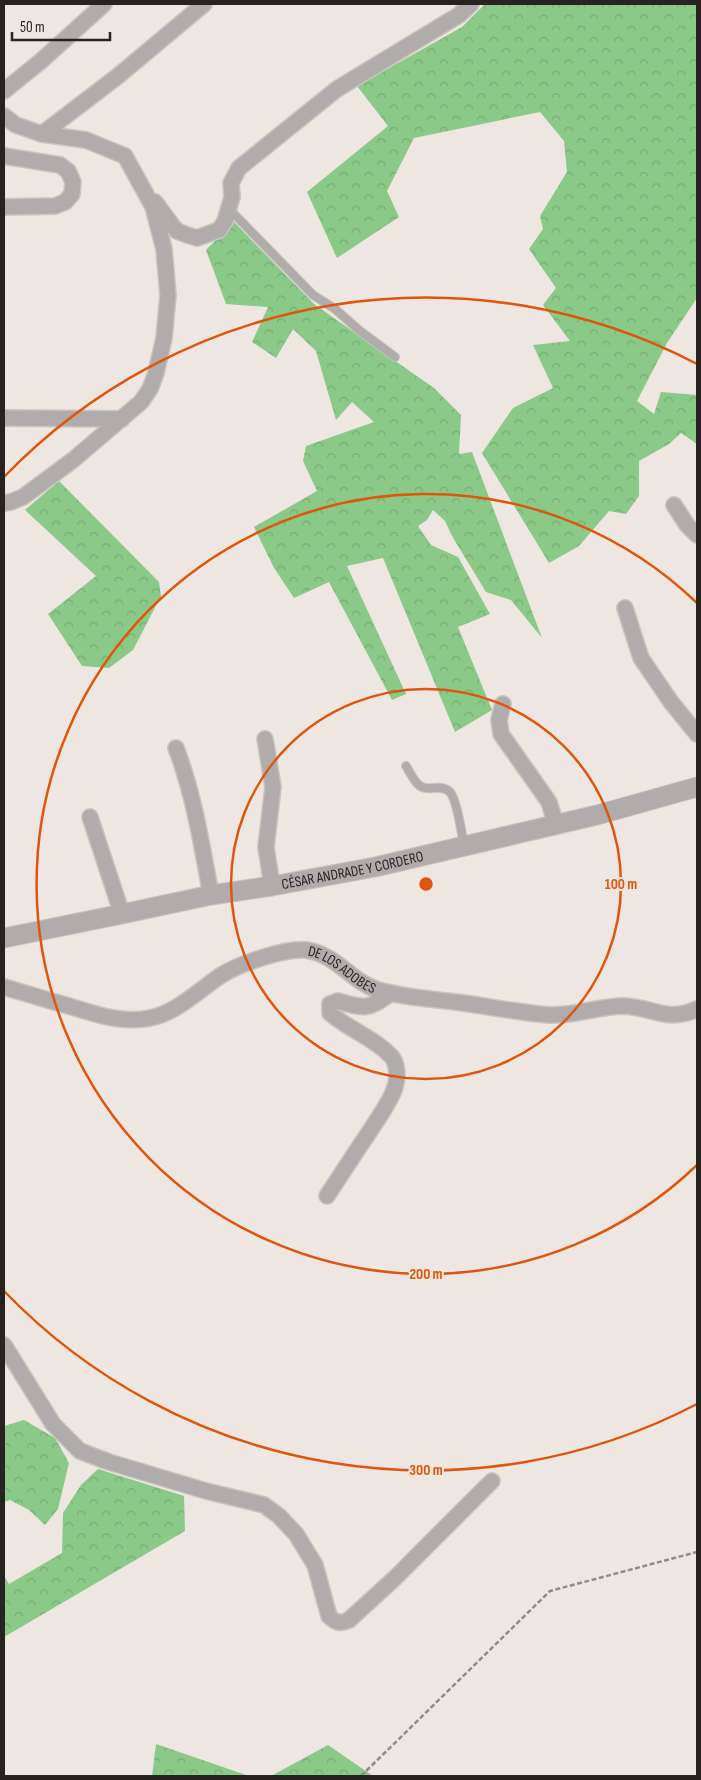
<svg xmlns="http://www.w3.org/2000/svg" width="701" height="1780" viewBox="0 0 701 1780" font-family="'Sofia Sans Condensed',sans-serif">
<style>
.forest{fill:url(#forest-crowns)}
.lines{fill:none;stroke-linecap:round;stroke-linejoin:round}
.service-casing{stroke:#cac3be;stroke-width:10}
.minor-casing{stroke:#cac3be;stroke-width:18}
.tertiary-casing{stroke:#cac3be;stroke-width:21}
.path{stroke:#908b87;stroke-width:2.5;stroke-dasharray:5 2.5;stroke-linecap:butt}
.service{stroke:#b0acab;stroke-width:8}
.minor{stroke:#b0acab;stroke-width:15}
.tertiary{stroke:#b0acab;stroke-width:19}
.ring{fill:none;stroke:#de560d;stroke-width:2.5}
.labels{text-anchor:middle;stroke-width:4;stroke-linejoin:round;paint-order:stroke}
.street-label{font-size:15px;fill:#262321;stroke:#eee6e1}
.centre{fill:#de560d;stroke:#eee6e1;stroke-width:2.5}
.ring-label{font-size:15px;text-anchor:middle;font-weight:bold;fill:#de560d;stroke:#eee6e1;stroke-width:4;stroke-linejoin:round;paint-order:stroke}
</style>
<defs>
<pattern id="forest-crowns" width="20" height="18" patternUnits="userSpaceOnUse" patternTransform="scale(1.25)"><rect width="20" height="18" fill="#8ac987"/><path d="M2 6a3 3 0 1 1 6 0M12 15a3 3 0 1 1 6 0" fill="none" stroke="#77ac74"/></pattern>
</defs>
<rect width="100%" height="100%" fill="#eee6e1"/>
<path class="forest" d="M485 4H697V298L667 343 637 401 654 414 661 392 697 395V444L681 433 669 444 639 461V496L626 514 609 511 579 546 549 563 482 453 513 408 553 388 533 345 570 341 543 305 556 288 529 249 543 229 540 216 567 172 564 141 540 112 414 138 387 191 399 217 337 258 307 192 388 126 357 86 462 27Z
M234 222 314 304 434 388 461 415 459 454 472 452 542 638 511 600 486 592 452 536 445 521 433 510 427 520 418 526 431 545 458 557 490 614 458 627 492 710 455 732 383 558 347 566 406 694 392 700 329 582 294 598 274 568 254 527 317 491 303 461 306 446 374 422 352 402 336 420 316 351 293 329 276 358 252 342 268 307 226 304 206 250Z
M59 481 159 582 161 596 133 650 109 668 82 666 48 614 96 576 25 510Z
M24 1420 55 1438 69 1463 58 1509 45 1525 29 1510 10 1500 4 1502V1426Z
M98 1469 184 1496 185 1531 4 1637V1576L9 1584 62 1553 63 1513 81 1485Z
M156 1744 249 1776H152Z
M328 1745 373 1776H271Z"/>
<g class="lines">
<defs>
<path id="service" d="M229 209 313 295 335 309 360 331 395 357
M406 766C410 772 414 782 420 786 429 792 440 783 450 792 457 800 462 834 464 846"/>
<g id="minor">
<path d="M4 91 41 61 104 4"/>
<path d="M4 116 16 125 42 134 86 140 125 156 153 207 164 249 168 295 164 338 156 373 150 389 141 402 73 460 23 497 11 502 4 503"/>
<path d="M42 134 118 76 204 4"/>
<path d="M4 156 60 165 68 171 73 182 72 194 65 202 55 206 4 207"/>
<path d="M155 202 172 225 177 231 187 235 197 238 219 230 225 221 232 197 231 183 239 168 337 89 459 15 471 4"/>
<path d="M4 418 122 419"/>
<path d="M674 505 687 525 697 535"/>
<path d="M625 608 641 658 671 702 697 734"/>
<path d="M503 704 499 720 501 734 549 802 556 825"/>
<path d="M265 739 273 787 266 847 272 886"/>
<path d="M176 748C194 795 202 846 211 895"/>
<path d="M90 817 122 914"/>
<path id="s1" d="M4 987C25 993 47 1000 69 1006 95 1014 122 1024 150 1018 176 1013 198 991 220 976 238 964 285 948 306 950 338 955 350 981 378 990 405 998 435 999 463 1003 492 1007 521 1013 549 1015 575 1016 598 1006 624 1006 653 1007 666 1023 697 1009"/>
<path d="M327 1196C342 1173 357 1150 372 1128 380 1115 391 1101 395 1087 398 1078 398 1062 390 1055 373 1037 349 1030 330 1013V1004L338 1001C365 1009 368 1010 391 993"/>
<path d="M4 1345 53 1424 80 1451 109 1462 206 1491 264 1505 279 1516 296 1534 315 1565 329 1616C336 1623 340 1624 349 1620L395 1578 492 1481"/>
</g>
<g id="tertiary">
<path id="s2" d="M4 938 122 914 211 895 272 886 375 867 597 815 697 787"/>
</g>
</defs>
<use href="#service" class="service-casing"/>
<use href="#minor" class="minor-casing"/>
<use href="#tertiary" class="tertiary-casing"/>
<path class="path" d="M361 1776 550 1591 697 1552"/>
<use href="#service" class="service"/>
<use href="#minor" class="minor"/>
<use href="#tertiary" class="tertiary"/>
</g>
<g class="ring">
<circle cx="426" cy="884" r="195"/>
<path d="M697 1165A390 390 0 1 1 697 603"/>
<path d="M697 1404A586 586 0 0 1 4 1291M4 477A586 586 0 0 1 697 364"/>
</g>
<g class="labels">
<g class="street-label">
<text dy="5" stroke="none"><textPath href="#s2" startOffset="355">CÉSAR ANDRADE Y CORDERO</textPath></text>
<text dy="5" stroke="none"><textPath href="#s1" startOffset="365">DE LOS ADOBES</textPath></text>
</g>
</g>
<circle cx="426" cy="884" r="8" class="centre"/>
<g class="ring-label">
<text x="621" y="889">100 m</text>
<text x="426" y="1279">200 m</text>
<text x="426" y="1475">300 m</text>
</g>
<rect width="701" height="1780" fill="none" stroke="#262321" stroke-width="10"/>
<path d="M12 32v8h98v-8" fill="none" stroke="#262321" stroke-width="2.5"/>
<text x="20" y="32" font-size="15" fill="#262321" stroke="#eee6e1" stroke-width="4" paint-order="stroke">50 m</text>
</svg>
